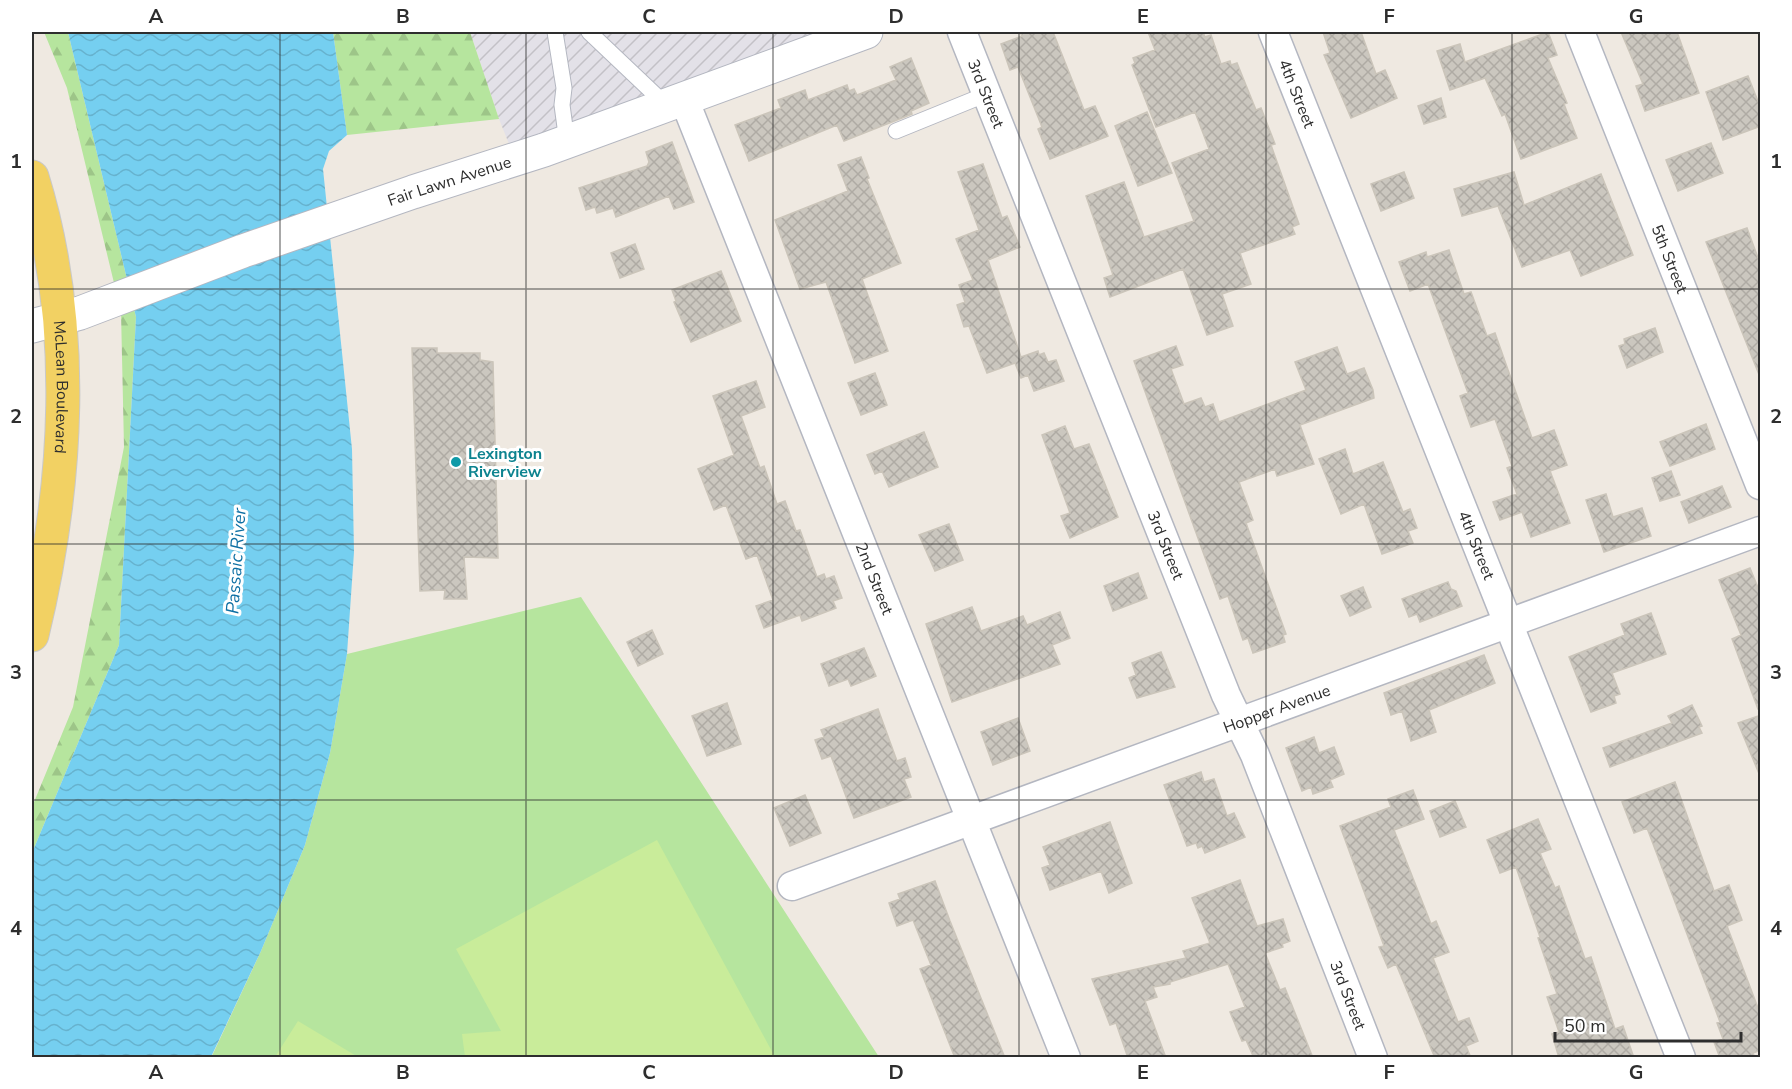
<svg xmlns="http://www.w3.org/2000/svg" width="1792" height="1089" viewBox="0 0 1792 1089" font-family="'Nunito Sans',sans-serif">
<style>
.industrial{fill:url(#industrial-furrows)}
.forest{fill:url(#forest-firs)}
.park{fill:#b6e59e}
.pitch{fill:#c9ec9a}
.water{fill:url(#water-waves)}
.building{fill:url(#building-cross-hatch);stroke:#cbc5ba;stroke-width:1.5}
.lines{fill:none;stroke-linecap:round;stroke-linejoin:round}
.service-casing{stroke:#b4b7c1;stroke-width:17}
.minor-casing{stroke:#b4b7c1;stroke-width:31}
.secondary-casing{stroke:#b4b7c1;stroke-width:35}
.primary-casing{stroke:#c9c9c9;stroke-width:35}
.service{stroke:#fff;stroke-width:15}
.minor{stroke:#fff;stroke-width:28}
.secondary{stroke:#fff;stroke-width:33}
.primary{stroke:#f2d163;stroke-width:33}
.grid{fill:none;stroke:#2e2e2e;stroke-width:1.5;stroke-opacity:0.55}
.culture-dot{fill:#0f9aa8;stroke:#fff;stroke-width:2}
.labels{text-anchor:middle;stroke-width:6;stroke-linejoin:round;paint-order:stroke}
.street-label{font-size:16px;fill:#2e2e2e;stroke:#fff}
.culture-label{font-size:16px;font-weight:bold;fill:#0d838f;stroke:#fff;text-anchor:start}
.water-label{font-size:18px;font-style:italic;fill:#0d6fa3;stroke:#fff}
.neatline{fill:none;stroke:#2e2e2e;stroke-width:2}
.grid-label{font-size:20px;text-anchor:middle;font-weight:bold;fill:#2e2e2e}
</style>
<defs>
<pattern id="industrial-furrows" width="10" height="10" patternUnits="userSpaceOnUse" patternTransform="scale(1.5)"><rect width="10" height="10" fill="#e3e1e8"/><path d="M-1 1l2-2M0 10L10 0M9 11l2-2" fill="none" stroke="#c3c1c7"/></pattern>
<pattern id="forest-firs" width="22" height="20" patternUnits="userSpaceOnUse" patternTransform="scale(1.5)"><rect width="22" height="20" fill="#b6e59e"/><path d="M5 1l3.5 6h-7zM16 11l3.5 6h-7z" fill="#9dc588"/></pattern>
<pattern id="water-waves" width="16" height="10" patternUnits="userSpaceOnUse" patternTransform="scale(1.5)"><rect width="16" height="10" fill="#75cff0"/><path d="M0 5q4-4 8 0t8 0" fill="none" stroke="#66b2ce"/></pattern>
<pattern id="building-cross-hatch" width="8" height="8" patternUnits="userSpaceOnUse" patternTransform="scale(1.5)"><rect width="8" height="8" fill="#cbc7bf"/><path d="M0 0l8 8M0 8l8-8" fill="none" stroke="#afaba4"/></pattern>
</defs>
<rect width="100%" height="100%" fill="#efe9e1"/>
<path class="industrial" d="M470 32H866L515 159 499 119Z"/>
<path class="forest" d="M44 32H68L136 317 119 645 32 853V807L73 707 124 447 121 312 67 88Z
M333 32H470L499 119 347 135Z"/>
<path class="park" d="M581 597 879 1057 211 1058 261 951 305 845 330 753 347 654Z"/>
<path class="pitch" d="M657 840 775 1057H465L462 1034 501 1031 456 949Z
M298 1021 358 1057H275Z"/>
<path class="water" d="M68 32H333L347 135 329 151 323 169 352 449 354 552 347 654 330 753 305 845 261 951 211 1057 32 1058V853L119 645 136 317Z"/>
<path class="building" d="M1020 32H1053L1084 110 1095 106 1108 136 1050 159 1038 129 1042 127 1018 67 1010 70 1001 44 1022 36Z
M1148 32H1203L1205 37 1211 35 1221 64 1230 61 1231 65 1237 63 1256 110 1261 108 1275 144 1271 145 1299 224 1292 227 1295 234 1240 253 1251 284 1222 294 1233 326 1207 335 1183 269 1110 297 1104 278 1113 275 1086 196 1124 182 1144 237 1194 221 1172 163 1209 149 1195 112 1156 127 1132 65 1135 63 1133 58 1155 50Z
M1323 32H1361L1376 74 1385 70 1397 98 1351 118 1324 55 1330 53Z
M1548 32 1557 55 1548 58 1567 103 1564 104 1577 138 1521 159 1505 114 1502 116 1485 78 1450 90 1437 51 1460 44 1465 62Z
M1621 32H1677L1699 93 1645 111 1636 86 1643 84Z
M911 58 929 103 911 111 912 114 844 141 837 125 749 161 735 125 781 108 778 100 805 90 808 100 847 85 849 91 854 89 857 95 896 80 890 67Z
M1748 76 1761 109V126L1723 140 1706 92Z
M1441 98 1446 117 1424 124 1418 106Z
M1147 112 1172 173 1138 186 1115 126Z
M672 142 694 202 674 209 669 196 616 217 613 208 597 213 595 207 586 210 579 188 647 166 649 162 646 152Z
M1711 143 1723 173 1678 191 1666 160Z
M861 157 869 178 867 179 901 263 862 279 888 351 855 363 826 282 800 289 775 220 848 191 838 165Z
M983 164 1002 218 1007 216 1020 247 988 260 1021 357 1038 351 1039 355 1044 353 1048 362 1056 360 1064 381 1034 391 1028 375 1021 378 1015 363 987 373 969 326 964 327 957 305 965 302 959 285 973 280 956 239 979 230 958 172Z
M1404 172 1414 198 1381 211 1371 184Z
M1514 172 1524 205 1601 174 1633 255 1581 276 1570 250 1522 267 1498 206 1462 216 1454 189Z
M1747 228 1761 266 1760 377 1706 242Z
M635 244 644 269 620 278 611 253Z
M1449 250 1464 294 1471 292 1487 336 1495 333 1532 438 1554 430 1567 465 1550 471 1570 523 1531 537 1522 512 1500 520 1493 502 1517 494 1507 468 1512 466 1495 419 1471 427 1460 396 1468 393 1428 284 1410 291 1399 262 1426 252 1427 257Z
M721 271 741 321 691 342 674 302 676 301 672 290Z
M1655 328 1663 352 1627 368 1619 346 1625 344 1624 339Z
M1176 346 1183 365 1171 369 1184 404 1201 398 1205 407 1213 404 1219 422 1306 390 1295 362 1337 347 1347 374 1364 368 1373 390 1374 398 1300 425 1314 464 1277 476 1275 469 1239 482 1253 520 1246 523 1286 634 1283 635 1285 642 1253 653 1248 638 1243 640 1228 596 1220 599 1134 361Z
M412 348H437V353H480V360L493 362 498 558 464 557 467 599H444L445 590 420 591Z
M875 373 887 405 861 415 848 383Z
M756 381 765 407 741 416 760 468 764 466 777 504 785 501 796 531 800 530 817 577 824 574 826 579 834 576 842 598 833 601 836 608 802 621 800 615 764 628 756 606 773 600 757 555 746 559 726 505 714 510 698 469 734 455 713 396Z
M1706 424 1715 449 1670 466 1660 442Z
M1065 426 1074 449 1089 444 1118 517 1070 538 1061 516 1070 513 1042 435Z
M924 432 938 467 889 487 882 471 875 474 867 455Z
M1345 449 1353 474 1383 462 1403 512 1410 509 1417 528 1408 531 1413 543 1382 554 1364 504 1341 514 1319 459Z
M1671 471 1680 495 1660 501 1652 478Z
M1722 486 1731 507 1689 523 1681 502Z
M1606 494 1613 517 1642 508 1651 536 1604 552 1586 500Z
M949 524 963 560 935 571 919 535Z
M1750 568 1761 595V708L1758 709 1732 639 1741 635 1719 580Z
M1138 573 1147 598 1113 611 1104 586Z
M1448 582 1451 589 1456 591 1462 606 1420 622 1417 614 1409 617 1402 599Z
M1363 587 1371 607 1350 616 1341 596Z
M972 607 981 631 1023 616 1027 625 1060 612 1070 638 1052 645 1060 664 952 702 926 624Z
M1651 613 1666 654 1612 673 1620 694 1614 696 1616 703 1591 712 1569 657 1625 635 1621 624Z
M652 630 663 654 638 666 627 642Z
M864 648 876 676 851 686 848 679 829 686 821 664Z
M1161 652 1175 687 1137 698 1129 678 1136 675 1132 663Z
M1484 655 1495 683 1429 710 1436 732 1411 741 1402 711 1391 715 1384 693Z
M727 703 741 744 707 756 692 716Z
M1692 705 1702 726 1699 727 1702 733 1610 767 1603 748 1672 723 1668 716Z
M878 709 897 761 905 758 911 777 904 779 911 797 854 818 831 756 822 759 815 740 824 737 821 730Z
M1761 715V776H1760L1738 723Z
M1018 718 1030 751 993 765 981 732Z
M1314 737 1319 753 1334 747 1344 774 1330 780 1333 787 1313 794 1311 787 1302 791 1286 748Z
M1201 772 1204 782 1214 779 1227 816 1234 813 1245 837 1205 853 1202 846 1198 848 1196 843 1187 846 1164 785Z
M1675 782 1714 891 1729 885 1742 920 1727 926 1761 1016V1050L1753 1053 1755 1058H1720L1714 1042 1723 1039 1717 1023 1720 1022 1669 886 1647 828 1634 833 1622 802Z
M1413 790 1424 819 1394 830 1431 924 1436 921 1449 952 1433 958 1458 1022 1469 1018 1478 1041 1466 1046 1471 1058H1435L1396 964 1388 968 1379 947 1384 946 1340 826 1391 807 1388 799Z
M805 795 821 833 790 846 774 808Z
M1455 801 1466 827 1440 837 1430 811Z
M1538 819 1551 849 1540 853 1555 888 1559 886 1585 959 1591 957 1615 1029 1623 1026 1634 1058H1559L1552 1034 1559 1032 1547 997 1557 994 1538 938 1540 937 1516 867 1500 873 1487 840Z
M1110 822 1132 883 1109 893 1101 871 1050 890 1042 868 1050 865 1043 847Z
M1240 880 1257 926 1283 919 1290 941 1282 944 1283 947 1265 953 1280 990 1285 988 1313 1058H1254L1246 1040 1242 1041 1230 1012 1245 1007 1228 964 1170 982V984L1153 987 1157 997 1145 1001 1166 1058H1128L1116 1023 1110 1025 1092 979 1186 958 1183 951 1210 943 1192 898Z
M935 881 950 921 1005 1058H955L920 969 931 965 913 920 897 926 889 903 900 899 898 894Z"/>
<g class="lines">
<defs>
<path id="service" d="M555 32 564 88 562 105 567 142
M589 32 666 105
M896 131 987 94"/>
<g id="minor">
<path id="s1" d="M962 32 1226 695 1255 755 1373 1058"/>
<path id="s2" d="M1273 32 1681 1058"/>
<path id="s3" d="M1580 32 1760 485"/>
<path id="s4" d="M684 99 1066 1058"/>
<path id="s5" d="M792 886 1760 531"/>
</g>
<g id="secondary">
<path id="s6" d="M32 326 80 313 243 251 413 192 544 150 866 32"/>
</g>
<g id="primary">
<path id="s7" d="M32 177C78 325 68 486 32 635"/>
</g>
</defs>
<use href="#service" class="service-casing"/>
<use href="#minor" class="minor-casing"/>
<use href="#secondary" class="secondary-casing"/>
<use href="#primary" class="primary-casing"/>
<use href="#service" class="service"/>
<use href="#minor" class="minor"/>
<use href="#secondary" class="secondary"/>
<use href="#primary" class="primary"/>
</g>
<path class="grid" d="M280 32V1058M526 32V1058M773 32V1058M1019 32V1058M1266 32V1058M1512 32V1058M32 289H1760M32 544H1760M32 800H1760"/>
<circle class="culture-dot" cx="456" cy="462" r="6"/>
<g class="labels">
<g class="street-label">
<text dy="6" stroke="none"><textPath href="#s1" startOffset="66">3rd Street</textPath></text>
<text dy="6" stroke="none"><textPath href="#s2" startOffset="66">4th Street</textPath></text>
<text dy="6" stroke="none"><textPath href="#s6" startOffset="442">Fair Lawn Avenue</textPath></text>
<text dy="6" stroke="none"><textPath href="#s3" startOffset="244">5th Street</textPath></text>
<text dy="6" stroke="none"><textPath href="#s7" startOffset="213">McLean Boulevard</textPath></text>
<text dy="6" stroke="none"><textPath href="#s1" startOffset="552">3rd Street</textPath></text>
<text dy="6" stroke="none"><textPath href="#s2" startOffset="552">4th Street</textPath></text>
<text dy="6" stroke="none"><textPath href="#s4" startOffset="516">2nd Street</textPath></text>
<text dy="6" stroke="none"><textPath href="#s5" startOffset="516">Hopper Avenue</textPath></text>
<text dy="6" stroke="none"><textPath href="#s1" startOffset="1038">3rd Street</textPath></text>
</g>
<g class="culture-label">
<text x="468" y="459">Lexington<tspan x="468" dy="18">Riverview</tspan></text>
</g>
<g class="water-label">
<text transform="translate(236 561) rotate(-86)" y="6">Passaic River</text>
</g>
</g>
<rect width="1792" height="1089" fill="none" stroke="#ffffff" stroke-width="66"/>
<path d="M1555 1032v9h186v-9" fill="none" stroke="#2e2e2e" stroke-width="3"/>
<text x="1564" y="1032" font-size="18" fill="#2e2e2e" stroke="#ffffff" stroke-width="4.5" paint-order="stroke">50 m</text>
<rect x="33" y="33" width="1726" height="1023" class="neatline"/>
<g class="grid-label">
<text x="156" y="23">A</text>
<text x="403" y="23">B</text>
<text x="649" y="23">C</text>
<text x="896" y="23">D</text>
<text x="1143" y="23">E</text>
<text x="1389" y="23">F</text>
<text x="1636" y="23">G</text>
<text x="16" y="168">1</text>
<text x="1776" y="168">1</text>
<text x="16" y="423">2</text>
<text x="1776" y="423">2</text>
<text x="16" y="679">3</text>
<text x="1776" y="679">3</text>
<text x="16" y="935">4</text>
<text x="1776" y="935">4</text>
<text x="156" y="1079">A</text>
<text x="403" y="1079">B</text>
<text x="649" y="1079">C</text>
<text x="896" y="1079">D</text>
<text x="1143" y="1079">E</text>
<text x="1389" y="1079">F</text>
<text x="1636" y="1079">G</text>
</g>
</svg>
